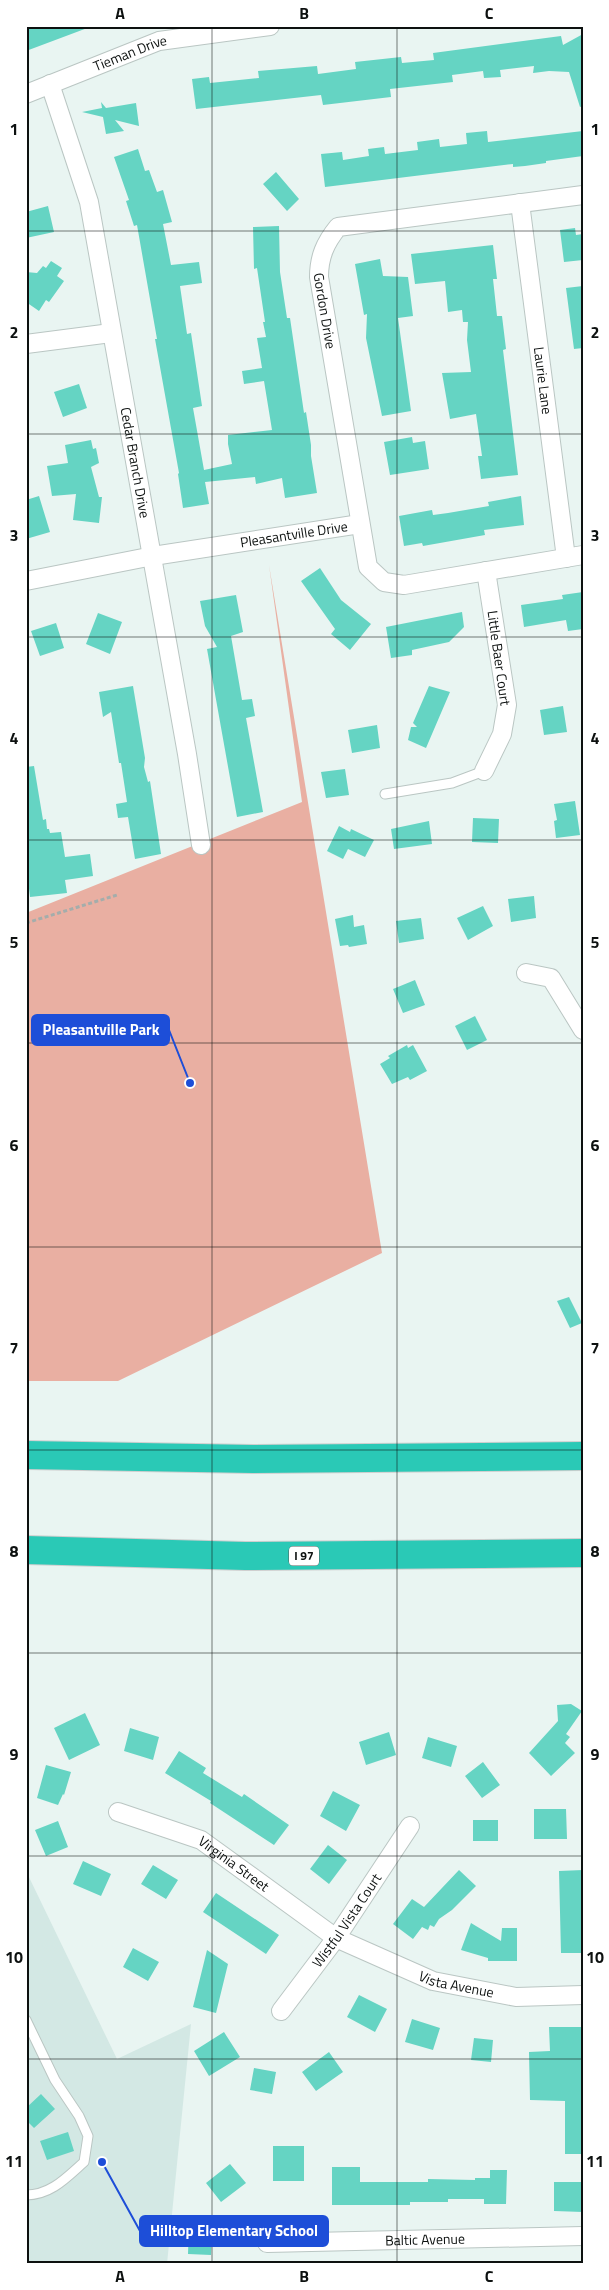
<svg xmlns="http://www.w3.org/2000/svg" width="609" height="2290" viewBox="0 0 609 2290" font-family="'Titillium Web',sans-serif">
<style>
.built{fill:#d3e8e4}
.green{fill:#e9afa2}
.building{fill:#65d4c3}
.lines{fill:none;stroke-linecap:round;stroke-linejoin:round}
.service-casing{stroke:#bac6c3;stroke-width:11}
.minor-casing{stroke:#bac6c3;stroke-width:20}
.motorway-casing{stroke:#cfcfcf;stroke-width:30}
.path{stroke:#a4adab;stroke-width:3;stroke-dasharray:4 2.5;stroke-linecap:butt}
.service{stroke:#fff;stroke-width:9}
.minor{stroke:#fff;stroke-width:18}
.motorway{stroke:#2ac9b6;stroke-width:28}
.grid{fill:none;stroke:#0d1110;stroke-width:1;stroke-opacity:0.55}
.labels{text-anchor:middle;stroke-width:5;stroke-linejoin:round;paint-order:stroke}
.shield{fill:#fff;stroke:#565858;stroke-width:1}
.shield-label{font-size:12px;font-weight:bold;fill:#0d1110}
.street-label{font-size:14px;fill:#0d1110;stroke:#fff}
.leader{fill:none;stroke:#1d4ed8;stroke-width:2}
.callout-dot{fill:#1d4ed8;stroke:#fff;stroke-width:2}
.callout{fill:#1d4ed8;stroke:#1d4ed8;stroke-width:2}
.callout-label{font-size:15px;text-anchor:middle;font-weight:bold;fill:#fff}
.neatline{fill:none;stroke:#0d1110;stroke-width:2}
.grid-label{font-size:16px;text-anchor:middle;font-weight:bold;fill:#0d1110}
</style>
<rect width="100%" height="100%" fill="#e9f5f2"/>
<path class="built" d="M26 1871 117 2059 191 2024 167 2264H26Z"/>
<path class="green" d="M269 565 382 1253 118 1381H26V913L302 802Z"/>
<path class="building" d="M26 26H90V27L26 51Z
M583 34V106L580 107 569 72 549 71 533 73 534 66 500 70 501 77 484 78 483 71 452 75 453 82 390 89 391 97 323 105 321 95 196 109 192 79 209 77 210 83 259 78 258 71 317 66 318 74 356 69 355 62 401 57 402 63 434 60 433 53 561 36 563 45Z
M101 102 106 108 136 103 139 126 115 120 124 131 106 134 103 117 82 112 102 108Z
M487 131 488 142 583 131V156L546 161V163L525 166 513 167V164L325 187 321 154 342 152 343 160 369 156 368 149 384 147 385 154 418 150 417 142 439 139 440 147 467 144 466 133Z
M138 149 145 171 149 170 157 192 163 190 172 222 163 224 171 265 199 262 202 283 180 286 187 334 191 333 202 406 193 408 204 470 232 464 228 444V435L272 430 264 381 244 384 242 371 262 368 257 338 266 337 263 322H265L257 268 254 269 253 227 279 226 280 272 287 318H290L304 413 306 412 311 445V456L317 493 285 498 282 478 256 484 255 477 205 482 209 504 183 508 178 474 179 473 155 339H157L137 225 134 226 126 201 129 200 114 157Z
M276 172 299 199 287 211 263 184Z
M48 206 54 232 26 238V212Z
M575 228 576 235 583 234V260L564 262 560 230Z
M493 245 497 279H493L497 316H502L506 349 503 350 518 475 481 479 478 456H482L476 414 450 419 442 373 471 372 467 340 468 322H463L462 310 448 312 445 281 415 284 411 254Z
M380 259 383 276 408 277 413 316 398 318 411 411 382 416 366 338 367 314 364 315 355 264Z
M51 261 62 268 57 276 64 281 49 302 46 300 39 311 26 302V272L37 273 43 266 46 268Z
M583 286V348L574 349 566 288Z
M79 384 87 408 63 417 54 392Z
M412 437 413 443 425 441 429 469 390 475 384 442Z
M91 440 93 449 96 448 99 463 91 467 99 497H102L99 523 73 520 76 494 52 496 47 466 68 463 65 445Z
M39 496 50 532 26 539V500Z
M521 496 524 525 484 530 485 535 423 546 422 543 404 546 399 516 432 510 433 515 448 513 489 506 488 502Z
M320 568 341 600 371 624 350 650 331 634 335 629 301 581Z
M583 592V629L568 631 566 620 524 627 521 605 563 599 562 595Z
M236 595 243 632 231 636 242 700 252 699 255 716 246 718 263 812 237 817 207 649 217 647 205 626 200 601Z
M462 612 464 627 449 642 412 650V655L391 658 386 627Z
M98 613 122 622 110 654 86 644Z
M56 623 64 648 40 656 31 631Z
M133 686 145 758 144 767 148 782 150 781 161 854 135 859 128 817 118 818 116 804 127 802 121 763H119L111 712 103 717 99 692Z
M429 686 450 692 426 748 408 740 411 727H417L413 723Z
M563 706 567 732 544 735 540 710Z
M377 725 380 748 352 753 348 730Z
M34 766 43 820 46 819 47 829H49L50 833 61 832 65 857 90 854 93 876 65 880 67 893 30 897 27 872 26 767Z
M345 769 349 795 326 798 321 772Z
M575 801 580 835 556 838 554 821 557 820 554 804Z
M473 818 499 819 498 843 472 842Z
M429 821 432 844 394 849 391 829Z
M339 826 350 832 351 829 374 840 365 857 348 849 343 859 327 851Z
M534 896 536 918 511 922 508 899Z
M483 906 493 926 468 940 457 918Z
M353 915 354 927 364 925 367 944 349 947 348 945 340 946 335 919Z
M421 918 424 939 399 943 396 921Z
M415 980 425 1005 403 1013 393 989Z
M475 1016 487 1040 467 1050 455 1026Z
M407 1045 408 1048 413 1045 427 1071 410 1080 408 1077 392 1084 380 1064 390 1058 388 1056Z
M569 1297 582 1323 570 1328 557 1301Z
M571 1704 582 1711 566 1734 570 1737 565 1743 575 1753 551 1776 529 1753 558 1721 557 1705Z
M85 1713 100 1745 69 1760 54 1728Z
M130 1728 159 1737 153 1760 124 1751Z
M389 1732 396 1755 366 1765 359 1742Z
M428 1737 457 1746 451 1767 422 1758Z
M179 1751 206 1768 203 1773 242 1797 244 1794 289 1825 274 1845 210 1803 211 1801 165 1773Z
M483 1762 500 1785 482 1798 465 1776Z
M46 1765 71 1772 64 1795 63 1794 58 1805 37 1798Z
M333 1791 360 1805 346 1831 320 1816Z
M534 1809H566L567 1839H534Z
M473 1820H498V1841H473Z
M58 1821 68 1847 46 1856 35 1830Z
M328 1845 347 1860 329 1884 310 1869Z
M83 1861 111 1874 101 1896 73 1884Z
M153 1865 178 1880 166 1899 141 1884Z
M459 1870 476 1886 452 1910 439 1919 434 1927 430 1925 428 1930 422 1927 413 1939 393 1924 412 1899 424 1907Z
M583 1870V1953H561L559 1871Z
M216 1893 279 1935 266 1954 203 1912Z
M471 1923 501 1941 502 1928H517V1961H488V1958L461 1950Z
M133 1948 159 1962 148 1981 123 1967Z
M207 1950 228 1964 216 2013 193 2007Z
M359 1995 387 2009 375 2032 347 2017Z
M412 2019 440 2028 433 2050 405 2042Z
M549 2027H583V2154H565V2101L530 2100 529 2052 550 2051Z
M224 2032 240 2057 209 2076 194 2051Z
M474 2038 493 2040 491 2062 471 2060Z
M329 2052 343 2072 316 2091 302 2072Z
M254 2068 276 2072 272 2094 250 2090Z
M41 2094 55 2109 34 2128 26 2120V2108Z
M68 2132 74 2151 47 2160 40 2141Z
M273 2146H304V2181H273Z
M230 2164 246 2183 221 2202 206 2183Z
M332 2167H360V2182H428V2179L475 2180V2178H490V2170H507L506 2204H484V2199H448V2202H410V2205H332Z
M554 2182H583V2212L554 2211Z
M189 2225 212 2226 211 2255 188 2254Z"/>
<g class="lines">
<defs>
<path id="service" d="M385 794 452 783 484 771
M26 2020 55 2080 79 2116 88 2136 84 2162C67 2177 51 2195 26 2195"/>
<g id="minor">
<path id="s1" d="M50 84 89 202 187 754 201 845"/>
<path id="s2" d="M26 94 159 41 270 26"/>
<path id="s3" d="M583 195 338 227C325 243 319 257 319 277L368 567 384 582 404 585 583 555"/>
<path id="s4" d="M520 203 566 558"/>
<path d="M26 344 111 333"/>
<path id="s5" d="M26 581 153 556 360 524"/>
<path d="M484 771 502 734 507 705 486 571"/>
<path d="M526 973 551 978 583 1030"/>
<path id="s6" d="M118 1812 201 1840 336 1938 433 1981 516 1997 583 1995"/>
<path id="s7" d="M281 2011 336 1938 410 1826"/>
<path id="s8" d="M267 2243 583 2236"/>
</g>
<path id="motorway" d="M26 1455 253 1459 583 1456
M26 1550 245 1556 583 1553"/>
</defs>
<use href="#service" class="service-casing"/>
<use href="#minor" class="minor-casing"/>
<use href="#motorway" class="motorway-casing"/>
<path class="path" d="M26 923 117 895"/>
<use href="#service" class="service"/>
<use href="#minor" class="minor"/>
<use href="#motorway" class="motorway"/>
</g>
<path class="grid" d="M212 26V2264M397 26V2264M26 231H583M26 434H583M26 637H583M26 840H583M26 1043H583M26 1247H583M26 1450H583M26 1653H583M26 1856H583M26 2059H583"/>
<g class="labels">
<rect class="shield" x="289" y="1546.5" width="30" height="19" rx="4"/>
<g class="shield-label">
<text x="304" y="1560">I 97</text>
</g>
<g class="street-label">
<text dy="5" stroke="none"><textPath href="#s2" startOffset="112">Tieman Drive</textPath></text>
<text dy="5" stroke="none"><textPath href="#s3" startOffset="336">Gordon Drive</textPath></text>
<text dy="5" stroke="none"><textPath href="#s4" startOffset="179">Laurie Lane</textPath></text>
<text dy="5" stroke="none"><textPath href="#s1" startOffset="389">Cedar Branch Drive</textPath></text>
<text dy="5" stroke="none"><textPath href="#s5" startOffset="272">Pleasantville Drive</textPath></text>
<text transform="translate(499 658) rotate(82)" y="5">Little Baer Court</text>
<text dy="5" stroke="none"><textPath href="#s6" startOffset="128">Virginia Street</textPath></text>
<text dy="5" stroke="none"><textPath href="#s7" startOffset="112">Wistful Vista Court</textPath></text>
<text dy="5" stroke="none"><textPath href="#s6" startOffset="384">Vista Avenue</textPath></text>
<text dy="5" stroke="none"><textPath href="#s8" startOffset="158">Baltic Avenue</textPath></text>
</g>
</g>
<path class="leader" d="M190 1083L169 1030M102 2162L140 2231"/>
<g class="callout-dot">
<circle cx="190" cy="1083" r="5"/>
<circle cx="102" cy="2162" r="5"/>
</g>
<g class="callout">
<rect x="32" y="1015" width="137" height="30" rx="5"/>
<rect x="140" y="2216" width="188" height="30" rx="5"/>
</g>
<g class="callout-label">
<text x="101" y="1035">Pleasantville Park</text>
<text x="234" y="2236">Hilltop Elementary School</text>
</g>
<rect width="609" height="2290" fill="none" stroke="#ffffff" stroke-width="55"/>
<rect x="28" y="28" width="554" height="2234" class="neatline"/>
<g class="grid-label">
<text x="120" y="19">A</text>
<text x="304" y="19">B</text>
<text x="489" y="19">C</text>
<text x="14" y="135">1</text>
<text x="595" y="135">1</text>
<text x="14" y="338">2</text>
<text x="595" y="338">2</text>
<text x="14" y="541">3</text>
<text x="595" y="541">3</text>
<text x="14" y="744">4</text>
<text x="595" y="744">4</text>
<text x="14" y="948">5</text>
<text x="595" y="948">5</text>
<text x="14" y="1151">6</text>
<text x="595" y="1151">6</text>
<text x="14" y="1354">7</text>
<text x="595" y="1354">7</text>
<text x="14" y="1557">8</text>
<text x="595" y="1557">8</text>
<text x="14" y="1760">9</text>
<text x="595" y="1760">9</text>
<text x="14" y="1963">10</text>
<text x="595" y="1963">10</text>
<text x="14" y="2167">11</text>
<text x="595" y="2167">11</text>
<text x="120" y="2282">A</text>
<text x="304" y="2282">B</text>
<text x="489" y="2282">C</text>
</g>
</svg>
